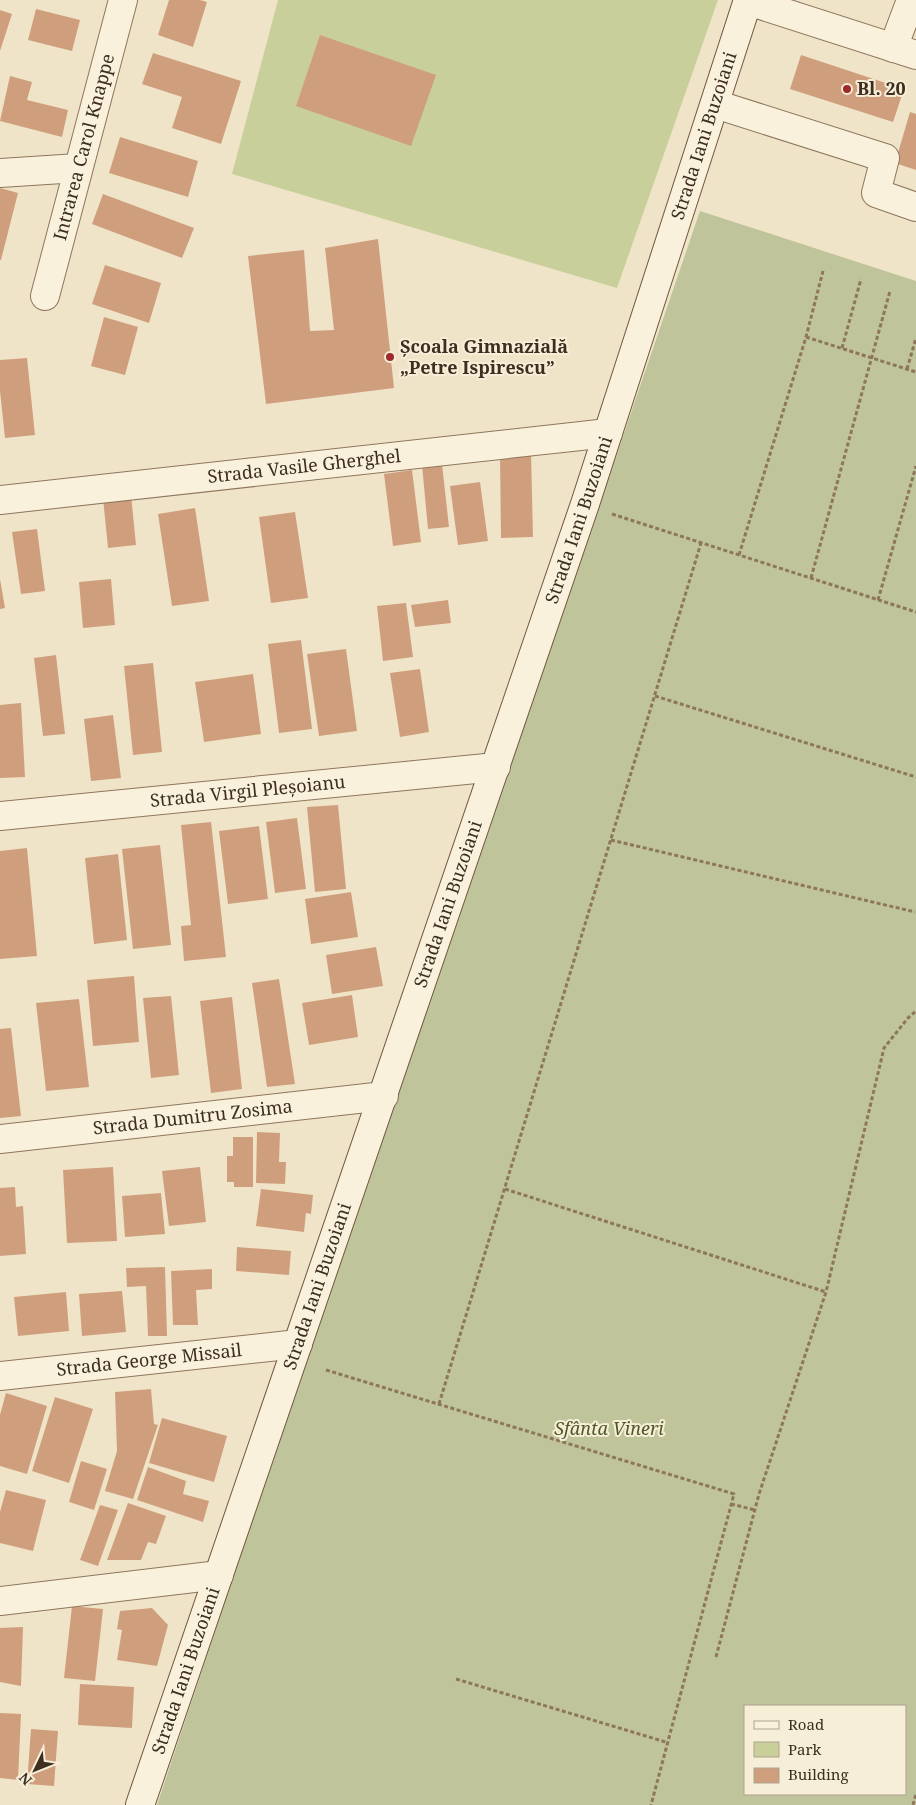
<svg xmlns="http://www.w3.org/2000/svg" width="916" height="1805" viewBox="0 0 916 1805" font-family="'Noto Serif',serif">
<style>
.green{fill:#c9cf9b}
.cemetery{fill:#bfc49a;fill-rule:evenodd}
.building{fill:#cf9f7d}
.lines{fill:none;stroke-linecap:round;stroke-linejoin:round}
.street-casing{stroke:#8d765c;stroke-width:30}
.secondary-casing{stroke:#6f573f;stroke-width:30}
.path{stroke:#8d765c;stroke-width:3;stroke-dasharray:4 2.5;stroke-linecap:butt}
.street{stroke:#faf1dc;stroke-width:28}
.secondary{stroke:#faf1dc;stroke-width:28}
.poi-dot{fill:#9e2a2b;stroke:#f7eed8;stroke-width:2}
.labels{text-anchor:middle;stroke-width:4;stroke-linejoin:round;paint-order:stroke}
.poi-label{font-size:18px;font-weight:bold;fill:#3d2e20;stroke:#f7eed8;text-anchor:start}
.street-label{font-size:18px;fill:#3d2e20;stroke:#f7eed8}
.park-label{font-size:18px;font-style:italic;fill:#4d5a26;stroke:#f7eed8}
</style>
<rect width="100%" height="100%" fill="#f0e4c8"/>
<path class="green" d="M278 0H718L617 288 232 174Z"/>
<path class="cemetery" d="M700 211 916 281V1805H157L248 1533ZM745 1706H905V1794H745Z"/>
<path class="building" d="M169 0H200L207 2 193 47 158 35Z
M36 9 80 20 72 51 28 40Z
M0 10 12 14 0 51Z
M320 35 436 75 411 146 296 106Z
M153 53 241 81 221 144 172 128 182 97 142 84Z
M801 55 904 89 893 122 790 89Z
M10 76 32 82 27 100 68 110 62 137 0 121Z
M910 112 916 114V170L895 163Z
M120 137 198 161 188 197 109 173Z
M0 188 18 193 1 260H0Z
M103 194 194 228 182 258 92 224Z
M378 239 394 388 266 404 248 256 304 250 310 331 334 330 325 248Z
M105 265 161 283 149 323 92 304Z
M104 317 138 327 125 375 91 366Z
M27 358 35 435 5 438 0 391V360Z
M531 452 533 537 501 538 500 453Z
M442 464 449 527 428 529 422 465Z
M412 470 421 542 393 546 384 474Z
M480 482 488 541 458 545 450 486Z
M131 495 136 545 108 548 103 498Z
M195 508 209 601 172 606 158 514Z
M295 512 308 598 271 603 259 517Z
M37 529 45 591 21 594 12 532Z
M0 579 5 608 0 609Z
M111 579 115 625 83 628 79 582Z
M448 600 451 623 415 627 411 605Z
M406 603 413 657 383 661 377 606Z
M301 640 312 729 279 733 268 644Z
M346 649 357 731 319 736 307 654Z
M56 655 65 734 43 736 34 658Z
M153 663 162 752 133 755 124 666Z
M420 669 429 732 400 737 390 673Z
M253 674 261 734 204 742 195 682Z
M21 703 25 777 0 778V705Z
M113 715 121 778 91 781 84 719Z
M338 805 346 889 315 892 307 807Z
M297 818 306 889 275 893 266 822Z
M211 822 226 957 184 961 181 926 191 925 181 825Z
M259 826 268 899 228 904 219 831Z
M160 845 171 945 133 949 122 849Z
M27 848 37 956 0 959V851Z
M118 854 127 940 94 944 85 858Z
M351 892 358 937 311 944 305 899Z
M376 947 383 986 332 994 326 955Z
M134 976 139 1042 93 1046 87 980Z
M279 979 295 1084 267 1087 252 983Z
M352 995 358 1037 309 1045 302 1003Z
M171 996 179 1075 151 1078 143 998Z
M232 997 242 1089 211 1093 200 1001Z
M79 999 89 1087 46 1091 36 1003Z
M11 1028 21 1116 0 1118V1029Z
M257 1132 280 1133 279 1162H286L285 1184 256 1183Z
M233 1137H253V1187H234V1182H227V1156H233Z
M113 1167 117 1241 67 1243 63 1170Z
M200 1167 206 1222 169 1226 162 1171Z
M15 1187 16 1207 23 1206 26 1254 0 1256V1188Z
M261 1189 313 1195 311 1214 306 1213 304 1232 256 1226Z
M161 1193 165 1234 125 1237 122 1196Z
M237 1247 291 1251 289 1275 236 1271Z
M165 1267 167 1336H148L146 1286 127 1287 126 1268Z
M212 1269V1289L196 1290 198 1325H173L171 1271Z
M122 1291 126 1332 82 1336 79 1294Z
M66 1292 69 1331 18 1336 14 1297Z
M151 1389 154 1424 158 1425 133 1499 105 1491 117 1451 115 1392Z
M6 1393 47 1406 27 1474 0 1466V1415Z
M55 1397 93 1409 69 1483 32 1471Z
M162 1418 227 1436 214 1482 149 1463Z
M81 1461 107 1469 94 1510 69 1502Z
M148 1467 186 1481 183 1494 209 1501 203 1522 137 1500Z
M6 1490 46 1500 33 1551 0 1543V1512Z
M128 1503 166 1516 156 1544 148 1542 141 1560H107Z
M100 1505 118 1510 98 1566 80 1560Z
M72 1606 103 1609 95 1681 64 1678Z
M152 1608 168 1625 157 1666 117 1660 122 1630 117 1629 120 1611Z
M23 1627 21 1686 0 1682V1628Z
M80 1684 134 1687 132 1728 78 1725Z
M0 1713 21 1714 18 1780 0 1778Z
M31 1729 58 1731 54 1786 27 1784Z"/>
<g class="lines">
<defs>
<g id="street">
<path d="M748 1 916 55"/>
<path d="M893 48 911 0"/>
<path d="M715 104 885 158 876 193 916 207"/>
<path d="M0 173 78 168"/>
<path id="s1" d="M45 296 123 0"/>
<path id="s2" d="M0 500 608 433"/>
<path id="s3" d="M0 816 496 767"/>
<path id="s4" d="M0 1139 384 1096"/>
<path id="s5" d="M0 1376 298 1344"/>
<path d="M0 1601 219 1575"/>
</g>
<g id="secondary">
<path id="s6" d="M140 1805 585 504 748 0"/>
</g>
</defs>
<use href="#street" class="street-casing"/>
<use href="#secondary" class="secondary-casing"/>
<path class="path" d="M806 337 916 372
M842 348 861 279
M907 369 916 338
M612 514 916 612
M739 555 806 337 823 271
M811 578 890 291
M878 600 916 466
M655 696 916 777
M611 840 915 912
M505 1189 826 1292
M326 1370 734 1494 651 1805
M439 1404 701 543
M731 1504 755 1510
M716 1657 759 1494 826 1292 884 1048 908 1018 916 1011
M456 1679 669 1743
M913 1805 916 1794"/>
<use href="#street" class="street"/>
<use href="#secondary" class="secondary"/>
</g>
<g class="poi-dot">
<circle cx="847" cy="89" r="5"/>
<circle cx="390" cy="357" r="5"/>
</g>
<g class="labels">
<g class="poi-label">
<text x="857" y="95">Bl. 20</text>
<text x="400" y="353">Școala Gimnazială<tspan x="400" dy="21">„Petre Ispirescu”</tspan></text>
</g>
<g class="street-label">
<text dy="6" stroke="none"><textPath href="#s6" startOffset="1762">Strada Iani Buzoiani</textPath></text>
<text dy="6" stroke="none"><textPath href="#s1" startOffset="154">Intrarea Carol Knappe</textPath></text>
<text dy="6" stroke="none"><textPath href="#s2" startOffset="306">Strada Vasile Gherghel</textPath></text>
<text dy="6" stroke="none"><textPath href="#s6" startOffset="1358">Strada Iani Buzoiani</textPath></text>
<text dy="6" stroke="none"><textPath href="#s3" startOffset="249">Strada Virgil Pleșoianu</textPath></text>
<text dy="6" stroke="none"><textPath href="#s6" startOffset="952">Strada Iani Buzoiani</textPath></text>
<text dy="6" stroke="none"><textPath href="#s4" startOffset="194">Strada Dumitru Zosima</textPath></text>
<text dy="6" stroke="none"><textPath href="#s6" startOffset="548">Strada Iani Buzoiani</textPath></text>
<text dy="6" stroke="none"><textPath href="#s5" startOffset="150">Strada George Missail</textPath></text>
<text dy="6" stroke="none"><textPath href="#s6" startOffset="142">Strada Iani Buzoiani</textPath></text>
</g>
<g class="park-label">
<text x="609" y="1435">Sfânta Vineri</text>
</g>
</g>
<rect x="744" y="1705" width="162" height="90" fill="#f7eed8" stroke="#ada18e"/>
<rect x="754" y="1721" width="25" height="8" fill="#faf1dc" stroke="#ada18e"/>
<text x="788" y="1730" font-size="15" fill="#3d2e20">Road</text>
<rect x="754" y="1742" width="25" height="15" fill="#c9cf9b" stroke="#ada18e"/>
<text x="788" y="1755" font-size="15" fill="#3d2e20">Park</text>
<rect x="754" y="1768" width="25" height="15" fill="#cf9f7d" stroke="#ada18e"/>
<text x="788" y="1780" font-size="15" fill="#3d2e20">Building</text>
<g transform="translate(35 1770) rotate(227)" stroke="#f7eed8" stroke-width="4" paint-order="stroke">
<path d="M0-4L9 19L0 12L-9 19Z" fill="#3d2e20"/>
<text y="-8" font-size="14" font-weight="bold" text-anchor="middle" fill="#3d2e20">N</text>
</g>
</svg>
